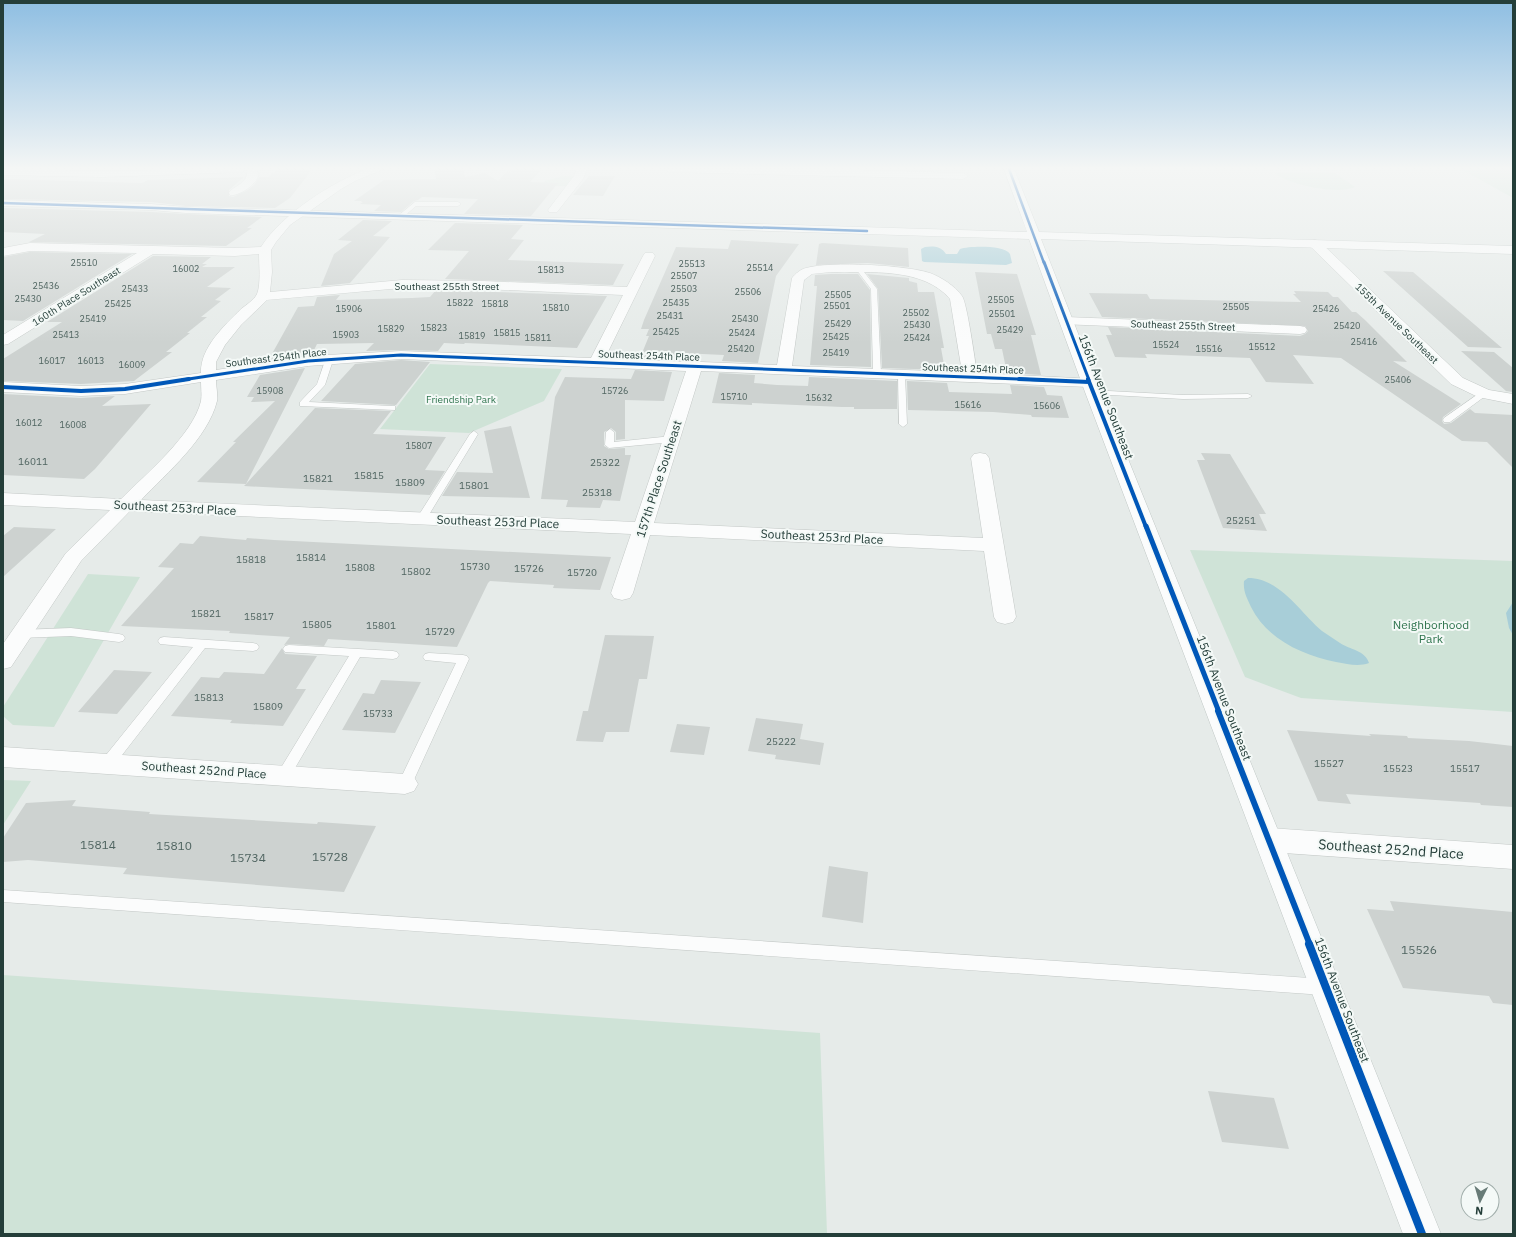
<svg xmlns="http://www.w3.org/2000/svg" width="1516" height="1237" viewBox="0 0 1516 1237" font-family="'IBM Plex Sans',sans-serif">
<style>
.green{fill:#cfe3d7}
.water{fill:#a8ced8}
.building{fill:#cdd2d0}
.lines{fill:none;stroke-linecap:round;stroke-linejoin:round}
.lane-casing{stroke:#c3c8c6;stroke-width:1}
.street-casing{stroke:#c3c8c6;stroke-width:1}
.secondary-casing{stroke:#c1c8c6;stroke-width:1}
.lane{fill:#fbfcfc;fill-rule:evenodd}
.street{fill:#fbfcfc;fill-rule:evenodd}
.secondary{fill:#fbfcfc;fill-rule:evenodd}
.cycleway-far5-casing{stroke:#f4f9f7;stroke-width:4}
.cycleway-far4-casing{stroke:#f4f9f7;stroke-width:4.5}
.cycleway-far3-casing{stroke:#f4f9f7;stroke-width:6}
.cycleway-far2-casing{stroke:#f4f9f7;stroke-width:8}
.cycleway-far1-casing{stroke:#f4f9f7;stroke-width:9}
.cycleway-casing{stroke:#f4f9f7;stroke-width:10}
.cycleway-far5{stroke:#0057b8;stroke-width:2.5}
.cycleway-far4{stroke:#0057b8;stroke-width:3}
.cycleway-far3{stroke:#0057b8;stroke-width:4}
.cycleway-far2{stroke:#0057b8;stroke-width:5}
.cycleway-far1{stroke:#0057b8;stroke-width:6}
.cycleway{stroke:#0057b8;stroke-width:8}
.labels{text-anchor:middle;stroke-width:4;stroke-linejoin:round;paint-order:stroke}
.far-number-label{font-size:9px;fill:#4f6460}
.far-street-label{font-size:10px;fill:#243e39;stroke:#f4f9f7}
.far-park-label{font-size:10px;fill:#2f744e;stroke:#f4f9f7}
.number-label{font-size:10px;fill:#4f6460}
.street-label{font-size:12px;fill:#243e39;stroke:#f4f9f7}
.park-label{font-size:12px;fill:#2f744e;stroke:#f4f9f7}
.near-number-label{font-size:12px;fill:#4f6460}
.near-street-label{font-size:14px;fill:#243e39;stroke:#f4f9f7}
</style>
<rect width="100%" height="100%" fill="#e6ebe9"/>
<path class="green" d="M1461 169H1513V198Z
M1276 172H1330L1335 173 1355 187C1337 195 1293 185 1277 175Z
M563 176H575L567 186H541L545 181Z
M430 364 562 369 544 401 469 433 380 429Z
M1190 550 1513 561V712L1301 698 1245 677Z
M88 574 140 577 54 727 13 725 3 716V707Z
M3 780 31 781 3 825Z
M3 975 820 1033 827 1234H3Z"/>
<path class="water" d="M925 247C933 246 941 246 946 254H957L960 249C970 246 1004 245 1010 254L1012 263 1006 265 924 262 922 261 921 249Z
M1248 578C1280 578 1300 612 1322 631 1328 635 1334 639 1340 643 1350 650 1365 650 1369 663 1358 667 1348 664 1336 662 1302 655 1267 639 1251 607 1247 598 1243 592 1244 581Z
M1513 602V635L1509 628 1506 613Z"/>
<path class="building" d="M278 169H309L308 171H311L290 198 275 208 186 206 151 202 3 199V179L142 183 148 180 244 177 229 190V196L233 197 248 190 255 184 259 177H268Z
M434 169H463L465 177 485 173 498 181 507 171 511 172 514 169H542L530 182 558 183 531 216 464 214 478 199 422 197 418 200 414 201 401 212 374 211 381 205 360 204 363 202H361L362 201H354L384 180 436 179Z
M589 176H615L603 196 573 195Z
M3 208 151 212 186 214 262 217 247 228H252L226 246 29 242 45 234 3 232Z
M363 220 392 221 373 236 390 237 350 283 321 286 334 254 352 241 338 240Z
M455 223 523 225 511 239 524 240 508 260 624 264 613 285 445 279 469 251 428 250Z
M731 240 799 244 776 276 758 363 722 361 724 355 681 353H676L675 360 640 358 649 336H646L649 329H641L644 320 676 247 728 249Z
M822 243 908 248 909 267 868 263 816 265 819 244Z
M30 252 132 254 23 321 3 320V257Z
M153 256 211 257 202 264H207L202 267H235L207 287 231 288 215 300 221 301 201 317H207L187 333H190L166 352H172L134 381 81 384 3 381V359L62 322H47Z
M1383 271 1413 272 1502 348 1468 347Z
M975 272 1017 274 1036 335H1031L1041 375 1007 373 1002 349H995L991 334H987Z
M831 274H858L870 290 871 367 810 365 817 286H814L815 275Z
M867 274 909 278V281L917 283 918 292H934L944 348H941L945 370 882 368 878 289Z
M436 290 607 296 577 348 465 343 464 344 444 343 438 351 401 350 366 351 374 343 317 344 312 354 268 361 298 307 314 306 317 297 340 295 336 300 412 298 430 297Z
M1294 291 1328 292 1333 297H1338L1352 312H1356L1365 320 1407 362 1393 361 1461 404 1443 417 1442 421 1444 424 1451 423 1470 409 1475 413 1513 415V468L1487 442 1462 441 1341 358 1293 355 1314 384 1266 382 1250 358 1145 354 1147 358 1115 357 1106 335H1112L1108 327 1300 336 1305 334 1308 331 1305 326 1102 317 1089 293 1147 294 1150 299 1301 302 1293 294H1296Z
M1461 351 1494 352 1513 368V392L1506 391Z
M401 360 430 362 396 405 321 401 355 364Z
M305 368 246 484 315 408 391 411 373 434 446 437 425 470 445 471 430 495 282 488 244 486 246 484 197 482 236 442H233L275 401 251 402 254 397H247L260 375Z
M635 370 672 372 664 401 625 400V439L616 440V432L611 428 604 432V446L609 449 625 448V455H631L620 501 603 500 600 508 566 507 568 500 541 499 555 397 565 377 631 379Z
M719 373 755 375 754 383 777 385 808 386 809 377 897 381V409H854V407H842L752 403V405L712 403Z
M907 381 947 383 949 392 1012 394 1010 385 1044 387 1047 395 1062 396 1069 418 1032 417 1031 415 993 412 908 410Z
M3 394 81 398 115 396 102 406 151 404 95 469 84 479 3 475Z
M511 426 530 498 442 496 457 472 493 473 484 431Z
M1201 453 1230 454 1266 514H1259L1267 531 1223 528 1197 460H1205Z
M14 527 56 529 3 577V536Z
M200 536 246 540 247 538 274 540 611 557 600 590 553 588 554 585 490 581 488 583 457 647 328 639 324 646 289 644 284 645 290 637 229 633 230 631 121 626 174 568 158 567 180 543 193 544Z
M605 635 654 636 647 679H639L629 732H606L603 742 576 741 583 711H588Z
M282 648 285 654 317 656 296 689H306L283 726 230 723 232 720 171 716 201 677 219 678 224 672 264 674Z
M114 670 152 672 117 714 78 712Z
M381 680 421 682 395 733 342 730 363 693 374 694Z
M756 718 803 724 800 739 824 743 820 765 775 759 776 755 748 751Z
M677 724 710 727 704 755 670 752Z
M1287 730 1371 736 1369 734 1407 736 1408 738 1469 741 1513 746V807L1481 805 1480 803 1346 794 1351 804 1318 801Z
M76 800 72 806 150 812 149 814 317 824 318 822 376 826 344 892 123 874 127 868 28 860 3 862V838L26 803Z
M829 866 868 872 863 923 822 917Z
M1390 901 1513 912V1005L1493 1003 1489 996 1403 988 1367 909 1394 911Z
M1208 1091 1274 1098 1289 1149 1222 1142Z"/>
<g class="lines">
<defs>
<path id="lane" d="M415 202H458L461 204 458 206H416L402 218H398V216Z
M859 267 861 268 877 289 881 373 877 375 873 373 871 289 856 269Z
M326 358H329L333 360 325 385 309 402 392 406H395V410L300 406V402L317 384Z
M898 372H904L905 374 907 424 903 427 899 424Z
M1090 390 1183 395 1248 394 1252 396 1248 398 1183 399 1093 394 1089 392Z
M1481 392H1484L1488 394 1450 422H1444L1443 420 1444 418Z
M610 429 614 432V442L672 436 676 439 672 442 609 448 605 445 606 432Z
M474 431 478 434 427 518 425 520H419L417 518 470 434Z
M71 628 119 634 123 635 125 638 123 641 119 642 71 636 20 638 16 637 14 634 16 631 20 630Z
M164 637 253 643 257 644 259 647 257 650 253 651 205 648 112 768 107 769 102 768 101 764 102 760 193 647 160 644 158 641 160 638Z
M289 645 393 651 397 652 399 655 397 658 393 659 360 657 288 780 283 781 278 780 276 776 349 656 285 652 283 649 285 646Z
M429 653 463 655 467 656 469 659 412 784 410 788 405 789 400 788 398 784 456 663 425 660 423 657 425 654Z
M3 890 1324 979 1330 982 1332 987 1330 992 1324 995 3 902Z"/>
<path id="street" d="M3 169 102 171 247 169 242 172 102 177 3 175Z
M247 169H257C257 172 258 174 258 176 257 184 238 197 230 195L229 193 230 191C239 184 249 181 247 169Z
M368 169H384L357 180 341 189 290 225 276 242 271 250 272 272 270 292 402 280 483 281 627 287 643 256 645 253H653L655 256 605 358 690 362 695 360 701 362 777 365 792 278C795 274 801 269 806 268 830 261 906 265 930 273 941 277 955 286 962 296 967 302 975 361 977 373L1095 379 1097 382 1095 385 1089 387 701 371 654 523 983 538 971 458 974 454 980 453 986 454 989 458 1016 617 1013 622 1005 624 997 622 994 617 984 551 650 535 633 593 630 598 622 600 614 598 611 593 631 534 130 511 81 561 11 667 3 669V644L66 553 110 510 3 505V493L121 499C146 474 193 435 201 401 202 395 201 388 201 382L125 394 81 396 3 392V382L81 386 125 384 201 373C200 348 224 326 241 309 246 305 254 300 257 294 261 284 259 265 259 254L235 256 153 254 8 344 3 345V335L137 253 30 251 3 256V248L30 243 235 248 261 247C281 215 333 181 368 169ZM831 272C870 273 923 267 950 299L962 372 792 366 804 280 812 274ZM402 288 483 289 623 295 591 358 401 351 308 356 216 370V362L225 345 241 325 267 300ZM401 359 686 371 635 522 141 500C167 473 208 438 217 401 218 395 216 386 216 380L308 366Z
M577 169H587L583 179 557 212H549L548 210 574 176Z
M664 169H814L963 173 968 176 963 179 669 172Z
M1315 240 1319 241 1463 378 1489 390 1513 394V404L1478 397 1451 384 1311 247 1309 244 1311 241Z
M1066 317 1300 326 1305 327 1307 330 1305 333 1300 334 1061 324 1059 321 1061 318Z
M3 747 405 774 414 777 418 784 414 791 405 794 3 767Z
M1269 828 1513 845V869L1269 852 1259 848 1255 840 1259 832Z"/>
<path id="secondary" d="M1004 169H1014L1039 232 1513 246V254L1041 239 1101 392 1441 1234H1403L1085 392 1029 239 186 213 151 210 3 206V200L151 204 186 207 1027 232Z"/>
</defs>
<use href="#lane" class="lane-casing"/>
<use href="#street" class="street-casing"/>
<use href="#secondary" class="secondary-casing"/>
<use href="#lane" class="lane"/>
<use href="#street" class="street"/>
<use href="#secondary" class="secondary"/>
<defs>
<path id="cycleway-far5" d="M1009 169 1044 263
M3 203 867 231"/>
<path id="cycleway-far4" d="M1044 262 1089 380
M182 380 308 361 401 355 1044 380"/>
<path id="cycleway-far3" d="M1019 379 1089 382
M1088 379 1146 527
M3 387 81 391 125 389 189 379"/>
<path id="cycleway-far2" d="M1146 526 1219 712"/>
<path id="cycleway-far1" d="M1218 711 1310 945"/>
<path id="cycleway" d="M1309 944 1422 1234"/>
</defs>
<use href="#cycleway-far5" class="cycleway-far5-casing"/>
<use href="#cycleway-far4" class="cycleway-far4-casing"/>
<use href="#cycleway-far3" class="cycleway-far3-casing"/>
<use href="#cycleway-far2" class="cycleway-far2-casing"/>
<use href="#cycleway-far1" class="cycleway-far1-casing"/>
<use href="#cycleway" class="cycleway-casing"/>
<use href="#cycleway-far5" class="cycleway-far5"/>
<use href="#cycleway-far4" class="cycleway-far4"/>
<use href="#cycleway-far3" class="cycleway-far3"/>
<use href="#cycleway-far2" class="cycleway-far2"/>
<use href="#cycleway-far1" class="cycleway-far1"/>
<use href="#cycleway" class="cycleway"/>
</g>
<linearGradient id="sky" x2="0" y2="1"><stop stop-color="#8ebee2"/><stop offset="0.49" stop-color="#f4f6f5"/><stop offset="1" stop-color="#f4f6f5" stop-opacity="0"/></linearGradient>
<rect width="1516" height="343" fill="url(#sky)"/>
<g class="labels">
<g class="far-number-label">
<text x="84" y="266">25510</text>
<text x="692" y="267">25513</text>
<text x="760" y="271">25514</text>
<text x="186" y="272">16002</text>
<text x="551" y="273">15813</text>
<text x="684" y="279">25507</text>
<text x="46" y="289">25436</text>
<text x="135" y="292">25433</text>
<text x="684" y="292">25503</text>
<text x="748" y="295">25506</text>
<text x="838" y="298">25505</text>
<text x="28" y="302">25430</text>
<text x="1001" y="303">25505</text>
<text x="460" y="306">15822</text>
<text x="676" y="306">25435</text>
<text x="118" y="307">25425</text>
<text x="495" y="307">15818</text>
<text x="837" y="309">25501</text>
<text x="1236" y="310">25505</text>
<text x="556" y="311">15810</text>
<text x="349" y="312">15906</text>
<text x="1326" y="312">25426</text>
<text x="916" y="316">25502</text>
<text x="1002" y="317">25501</text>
<text x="670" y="319">25431</text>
<text x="93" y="322">25419</text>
<text x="745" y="322">25430</text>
<text x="838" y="327">25429</text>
<text x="917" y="328">25430</text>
<text x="1347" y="329">25420</text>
<text x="434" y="331">15823</text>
<text x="391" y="332">15829</text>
<text x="1010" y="333">25429</text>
<text x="666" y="335">25425</text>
<text x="507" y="336">15815</text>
<text x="742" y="336">25424</text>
<text x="66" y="338">25413</text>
<text x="346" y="338">15903</text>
<text x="472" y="339">15819</text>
<text x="836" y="340">25425</text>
<text x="538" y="341">15811</text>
<text x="917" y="341">25424</text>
<text x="1364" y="345">25416</text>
<text x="1166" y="348">15524</text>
<text x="1262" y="350">15512</text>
<text x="741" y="352">25420</text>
<text x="1209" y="352">15516</text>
<text x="836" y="356">25419</text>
<text x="52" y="364">16017</text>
<text x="91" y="364">16013</text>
<text x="132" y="368">16009</text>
<text x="1398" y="383">25406</text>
<text x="270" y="394">15908</text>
<text x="615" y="394">15726</text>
<text x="734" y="400">15710</text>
<text x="819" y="401">15632</text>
<text x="968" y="408">15616</text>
<text x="1047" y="409">15606</text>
<text x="29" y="426">16012</text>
<text x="73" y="428">16008</text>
<text x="419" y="449">15807</text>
</g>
<g class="far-street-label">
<text x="447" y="290">Southeast 255th Street</text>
<text transform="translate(76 296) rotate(-32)" y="4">160th Place Southeast</text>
<text transform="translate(1397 323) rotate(44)" y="4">155th Avenue Southeast</text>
<text transform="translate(1183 325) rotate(2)" y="4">Southeast 255th Street</text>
<text transform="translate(649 355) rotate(2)" y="4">Southeast 254th Place</text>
<text transform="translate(276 357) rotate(-7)" y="4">Southeast 254th Place</text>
<text transform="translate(973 368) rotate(2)" y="4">Southeast 254th Place</text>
</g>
<g class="far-park-label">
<text x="461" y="403">Friendship Park</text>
</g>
<g class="number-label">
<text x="33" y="465">16011</text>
<text x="605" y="466">25322</text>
<text x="369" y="479">15815</text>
<text x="318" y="482">15821</text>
<text x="410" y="486">15809</text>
<text x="474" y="489">15801</text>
<text x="597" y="496">25318</text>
<text x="1241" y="524">25251</text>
<text x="311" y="561">15814</text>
<text x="251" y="563">15818</text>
<text x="475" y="570">15730</text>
<text x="360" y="571">15808</text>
<text x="529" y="572">15726</text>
<text x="416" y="575">15802</text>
<text x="582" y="576">15720</text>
<text x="206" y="617">15821</text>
<text x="259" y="620">15817</text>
<text x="317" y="628">15805</text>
<text x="381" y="629">15801</text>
<text x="440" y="635">15729</text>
<text x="209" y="701">15813</text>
<text x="268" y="710">15809</text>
<text x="378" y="717">15733</text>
<text x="781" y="745">25222</text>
<text x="1329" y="767">15527</text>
<text x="1398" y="772">15523</text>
<text x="1465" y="772">15517</text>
</g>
<g class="street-label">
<text transform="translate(1106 397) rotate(69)" y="4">156th Avenue Southeast</text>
<text transform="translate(659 479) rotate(-72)" y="4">157th Place Southeast</text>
<text transform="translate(175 508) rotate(3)" y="4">Southeast 253rd Place</text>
<text transform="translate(498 522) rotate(2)" y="4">Southeast 253rd Place</text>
<text transform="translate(822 537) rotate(3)" y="4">Southeast 253rd Place</text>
<text transform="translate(1224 698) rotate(69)" y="4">156th Avenue Southeast</text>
<text transform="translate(204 770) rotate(4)" y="4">Southeast 252nd Place</text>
<text transform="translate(1342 1000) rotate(69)" y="4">156th Avenue Southeast</text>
</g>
<g class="park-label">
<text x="1431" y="629">Neighborhood<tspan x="1431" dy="14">Park</tspan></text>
</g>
<g class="near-number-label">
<text x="98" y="849">15814</text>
<text x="174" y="850">15810</text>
<text x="330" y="861">15728</text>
<text x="248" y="862">15734</text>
<text x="1419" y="954">15526</text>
</g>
<g class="near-street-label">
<text transform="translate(1391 849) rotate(4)" y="5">Southeast 252nd Place</text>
</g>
</g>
<rect width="1516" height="1237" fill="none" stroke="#243e39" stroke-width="8"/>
<g transform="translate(1480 1201) rotate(185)"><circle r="19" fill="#f4f9f7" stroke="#a1aeab"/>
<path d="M0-3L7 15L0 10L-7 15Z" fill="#687b77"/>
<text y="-6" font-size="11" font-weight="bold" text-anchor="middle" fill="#243e39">N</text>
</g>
</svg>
